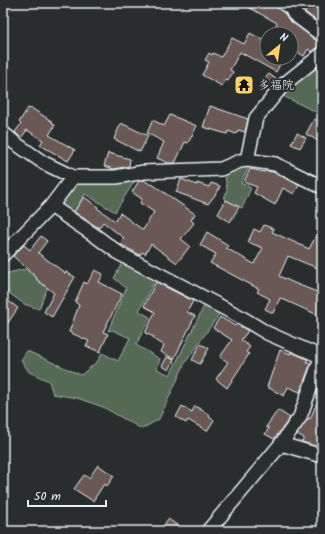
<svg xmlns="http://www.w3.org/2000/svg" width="325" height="534" viewBox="0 0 325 534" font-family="Kalam,'Klee One',sans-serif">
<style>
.green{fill:#556954;stroke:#9eada6}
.building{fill:#695952;stroke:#e8f1f8}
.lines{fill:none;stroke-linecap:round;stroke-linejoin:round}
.minor-casing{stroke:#e8f1f8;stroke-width:16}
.minor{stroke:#2a2d2e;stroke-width:13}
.labels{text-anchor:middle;stroke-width:4;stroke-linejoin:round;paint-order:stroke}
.poi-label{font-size:12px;fill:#e8f1f8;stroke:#2a2d2e;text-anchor:start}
</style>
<rect width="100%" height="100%" fill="#2a2d2e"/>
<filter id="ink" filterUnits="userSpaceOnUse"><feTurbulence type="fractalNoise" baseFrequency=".025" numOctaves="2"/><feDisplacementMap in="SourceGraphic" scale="8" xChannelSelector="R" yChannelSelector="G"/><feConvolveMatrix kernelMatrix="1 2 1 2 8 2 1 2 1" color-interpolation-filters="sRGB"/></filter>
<g filter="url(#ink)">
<path class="green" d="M317 68 322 71V115L281 95Z
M250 165 241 183 251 188 242 208 224 199 227 190 225 176 243 166Z
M137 177 115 212 85 194 73 213 59 204 77 179Z
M124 260 157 276 139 311 150 317 136 345 160 359 157 369 170 375 206 302 222 310 185 363 159 419 142 429 103 407 77 398 53 394 49 381 29 372 21 360 27 351 81 375 98 361 102 353 118 361 130 338 112 330 108 331 126 288 114 278Z
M25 269 48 286 39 309 24 304 5 290 4 274Z"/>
<path class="building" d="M241 3H272L285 14 289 20 317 41 322 43V46L317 48 312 52 308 49 304 56 291 48V34H285L275 27 277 23Z
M312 3H317L322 7V25L305 12Z
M250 33 267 42V58H283L276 72 240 52 230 70 233 72 228 81 225 80 222 86 202 75 209 62 205 60 209 53 212 55 213 53 221 57 232 38 244 44Z
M269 74 277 80 270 88 262 81Z
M210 106 248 119 245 132 238 130 236 134 228 131 227 134 203 127Z
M28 108 30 109 31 108 53 122 52 123 55 125 49 135 75 150 68 161 40 145 43 140 27 130 21 138 15 132 21 124 19 122Z
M170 115 197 126 188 143 185 142 175 163H168L157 158 164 142 147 133 153 120 164 126Z
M314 119 322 123V143L306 134Z
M121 123 148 136 140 152 114 139Z
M297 133 306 138 300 148 291 144Z
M108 153 130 159 129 166 114 169 104 166Z
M250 169 265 172V171L273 172 299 185 294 194 283 188 275 205 254 193 257 187 244 182Z
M181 179 197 185V183L209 187 211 183 220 186 218 191 208 204 176 192Z
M144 180 151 185 152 184 195 214 191 220 194 223 181 239 190 246 177 263 151 244 145 254 142 252 140 255 120 244 124 238 103 222 99 228 74 212 84 197 98 207 97 208 115 221 120 213 143 230 154 212 140 203 142 199 132 192 139 181Z
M226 200 239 207 230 222 218 214Z
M264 225 274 229 272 232 309 249 316 236 322 239V270L288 256 279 276 294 283 322 294V317L280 298 273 313 265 309 270 299 257 292 259 289 210 263 216 254 200 245 207 232 228 245 226 248 254 264 263 248 248 242 254 229 260 232Z
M41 236 47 241 38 253 65 273 66 272 75 277 52 317 44 312 54 293 36 279 37 278 13 256 24 245 30 250Z
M95 270 103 274 99 282 122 294 103 332 108 334 100 352 86 346 89 341 69 332 79 305 75 302 84 282 87 284Z
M156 282 193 301 187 312 195 316 174 359 161 352 164 345 153 339 154 337 145 333 155 312 144 306Z
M3 297 18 308 3 330Z
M220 317 235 326 237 324 248 331 241 340 250 347 246 352 249 354 227 388 216 379 228 362 220 357 232 340 213 328Z
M200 344 209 348 200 364 192 360Z
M280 350 291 354V352L307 359V362L311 363 300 392 288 387 284 396 267 387Z
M167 357 174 360 169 370 162 366Z
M322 391V448L302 442 304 438 297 434 308 418 310 419Z
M182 406 192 412 195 406 210 415 209 417 214 420 207 431 188 420 186 423 176 417Z
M278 410 290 418 274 439 265 434 269 428 266 427Z
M98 465 114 476 107 486 104 484 93 501 74 489 84 475 89 478Z
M168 519 186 531H160Z"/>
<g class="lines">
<defs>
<path id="minor" d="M283 3 291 8 294 14 322 35
M3 133 15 143 44 163 73 177H116L144 172 221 169 240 161 247 160 275 164 322 187
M247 160 256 118 283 85 322 54
M51 206 97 237 120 254 239 316 267 333 322 357
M3 255 51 206 73 177
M281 444 322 456
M208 531 281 444 300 417 322 355"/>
</defs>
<use href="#minor" class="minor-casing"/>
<use href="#minor" class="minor"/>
</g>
</g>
<defs>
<symbol id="temple-square" viewBox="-11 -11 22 22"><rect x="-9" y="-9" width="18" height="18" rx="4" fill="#ffd166" stroke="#2a2d2e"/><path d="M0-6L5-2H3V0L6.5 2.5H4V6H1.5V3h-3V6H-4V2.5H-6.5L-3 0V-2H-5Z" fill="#111"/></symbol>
</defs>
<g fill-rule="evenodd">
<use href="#temple-square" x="233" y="74" width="22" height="22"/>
</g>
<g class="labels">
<g class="poi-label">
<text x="258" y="89">多福院</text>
</g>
</g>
<rect width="325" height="534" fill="none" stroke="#2a2d2e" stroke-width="16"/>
<rect x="8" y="8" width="309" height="518" fill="none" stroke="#e8f1f8" stroke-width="1.5" filter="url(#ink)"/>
<g transform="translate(279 46) rotate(29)"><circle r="19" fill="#2a2d2e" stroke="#767b7f"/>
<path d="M0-3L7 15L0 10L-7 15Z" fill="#ffd166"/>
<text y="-6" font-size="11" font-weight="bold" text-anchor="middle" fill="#e8f1f8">N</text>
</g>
<path d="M28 500v6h78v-6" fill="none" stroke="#e8f1f8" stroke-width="2"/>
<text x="34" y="500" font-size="12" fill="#e8f1f8" stroke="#2a2d2e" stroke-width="3" paint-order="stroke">50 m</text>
</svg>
